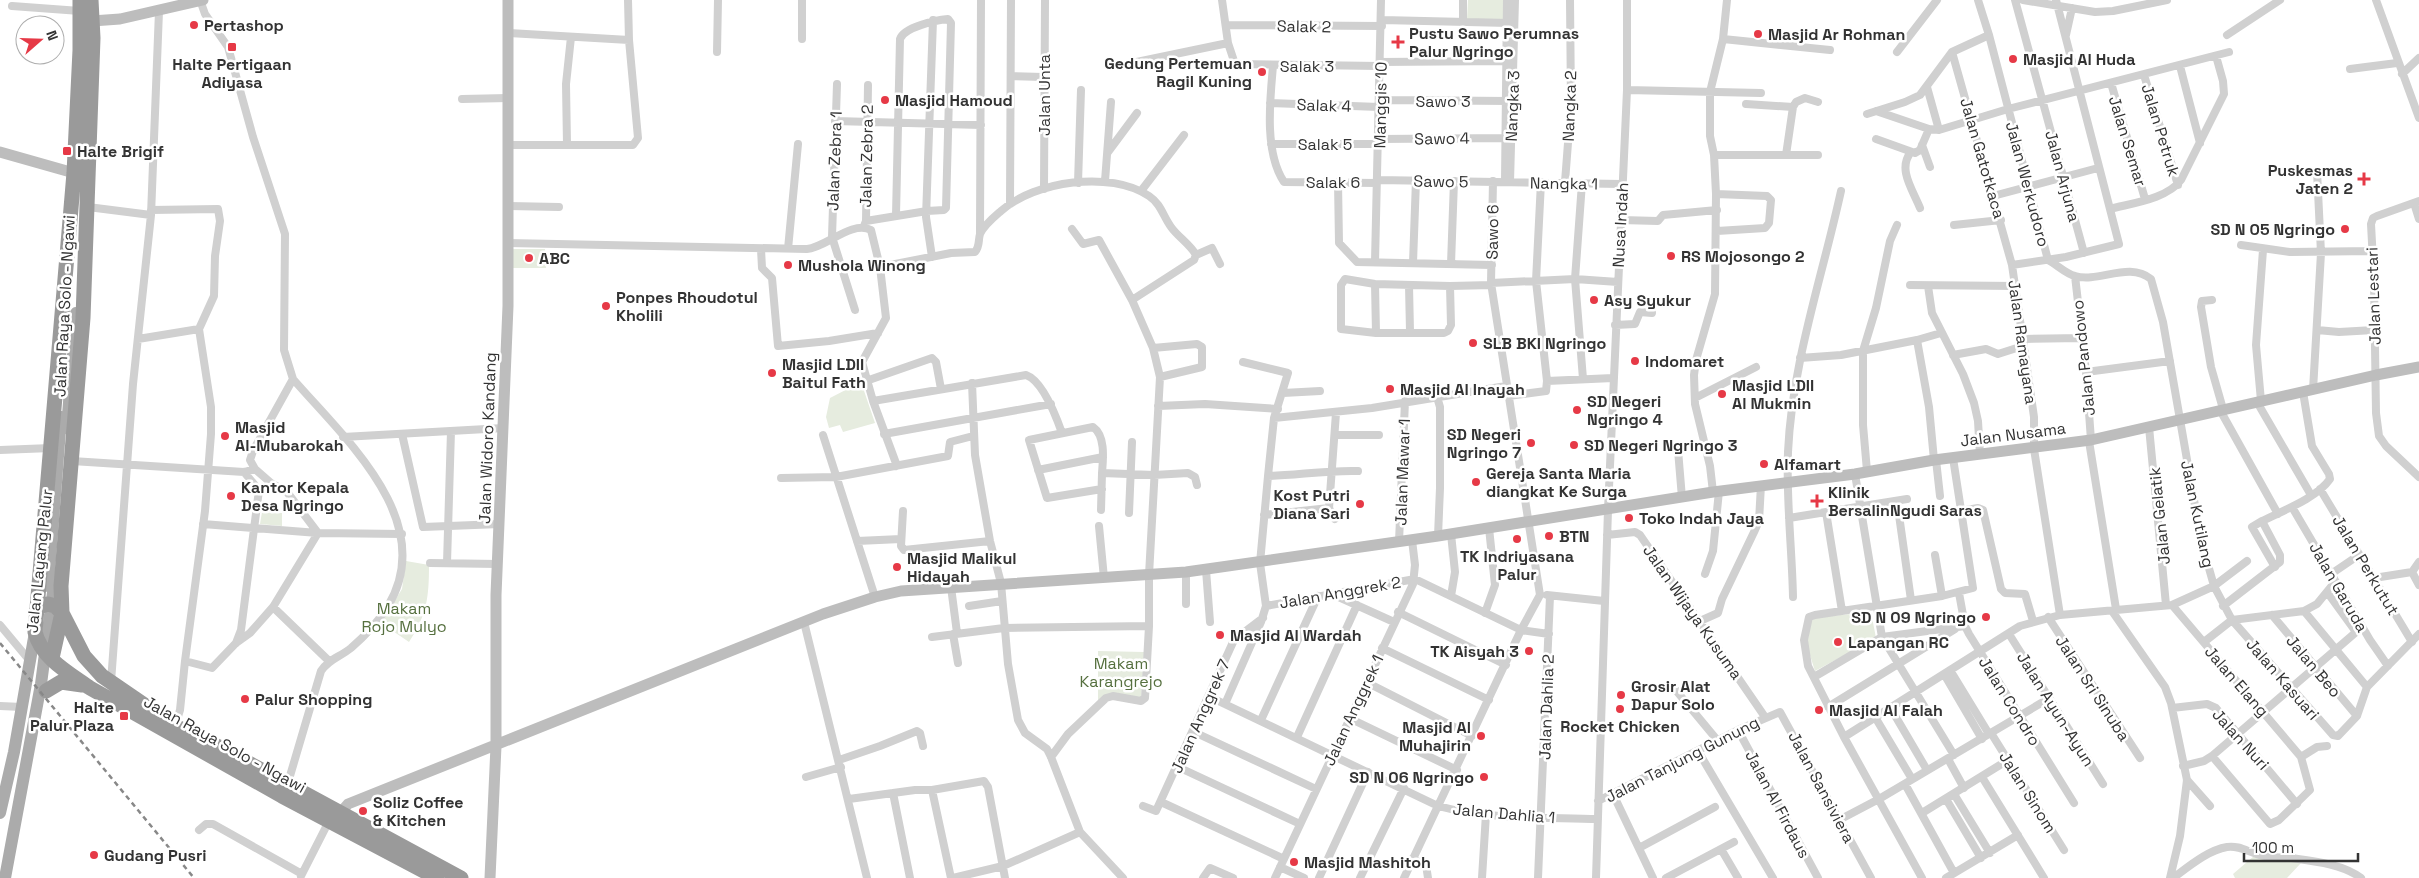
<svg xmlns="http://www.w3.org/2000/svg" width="2419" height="878" viewBox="0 0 2419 878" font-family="'Space Grotesk',sans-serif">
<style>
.green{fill:#e6ecdf}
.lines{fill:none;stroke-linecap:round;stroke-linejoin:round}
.street{stroke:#d0d0d0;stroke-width:8}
.secondary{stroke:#bdbdbd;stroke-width:11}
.primary{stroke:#ababab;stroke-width:12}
.highway{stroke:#9a9a9a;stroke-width:15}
.rail{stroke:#888;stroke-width:2.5;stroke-dasharray:5 4;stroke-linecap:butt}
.poi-dot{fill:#e63946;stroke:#fff;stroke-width:2}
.labels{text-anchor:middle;stroke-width:5;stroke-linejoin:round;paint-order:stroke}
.poi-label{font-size:16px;font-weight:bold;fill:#333;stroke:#fff;text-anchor:start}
.street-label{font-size:16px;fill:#333;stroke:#fff}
.park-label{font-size:16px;fill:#56703f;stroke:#fff}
</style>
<rect width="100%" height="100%" fill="#fff"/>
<path class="green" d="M1468 0H1504L1503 19H1467Z
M513 249H545L546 268H513Z
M861 382 875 423 843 432 840 425 829 428 826 417 830 398Z
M262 512 282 513V526L260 524Z
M406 561 429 565C429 597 427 615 409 642L381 623 402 589Z
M1871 612 1876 638 1815 671 1807 646 1811 618Z
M1098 651 1144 652 1141 698 1116 694 1098 702Z
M2254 856 2301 863 2287 878H2235L2233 874Z"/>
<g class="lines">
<path class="street" d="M200 0 205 14 228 47 253 137 285 234 284 350 293 379C344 438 439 521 388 606 378 622 365 636 351 648 340 657 329 659 321 671L287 786
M1222 0 1228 43 1235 64 1380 66
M1978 0 1989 35 2048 260
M2015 0 2084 253
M2023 0 2095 12 2113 11 2167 0
M2376 0 2419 118
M12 6 80 11
M1382 20 1509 23
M1463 23V0
M1226 25 1382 26
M509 33 629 40 628 0
M2066 35 2072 8
M2227 35 2280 0
M802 39V0
M1723 39 1830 50
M717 52 718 0
M1897 52 1937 0
M1952 52 2012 265 2034 417V449L2060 615
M1380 62 1506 61
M1127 64 1228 43
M1273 66C1270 100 1264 152 1284 182L1377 183
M2180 66 2200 143
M2350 69 2397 63
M2402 74 2419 58
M2144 75 2178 185
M1012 76 1043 77
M2111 83 2145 199
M837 84 832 237 855 310
M1927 87 1939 130
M1627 90 1761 93
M462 99 508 98
M1380 100 1510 101
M1270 103 1379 107
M1746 104 1793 107
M1876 111 1929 129 1939 130 2008 109 2229 52
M1867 114 1905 102 1920 95 1952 52 1989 35
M835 121 981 125
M1379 139 1509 138
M1876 139 1915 153 1920 150 1929 129
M1271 144H1379
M509 145H633L638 138 629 40
M567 145 566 84 571 37
M1922 145 1930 167
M1108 152 1137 113
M1911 152C1897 169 1913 190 1920 208
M1714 155H1818
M1786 155 1793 107 1796 102 1805 98 1818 102
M1378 180 1622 184
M1105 181 1111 102
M1493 181 1491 283 1540 595
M1505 181 1507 0
M1338 182 1339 243 1357 262 1492 265
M1510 182 1515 0
M1541 182 1536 281 1547 381
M1565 182 1571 104 1570 0
M1078 183 1081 90
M1582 183 1575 279 1583 379
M1044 189 1045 0
M1141 191 1184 135
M1716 194 1767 196 1771 200 1769 223 1765 228 1717 231
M1993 196 2098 168
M2414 203 2419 219
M1010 204 1011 0
M509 206 559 207
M88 207 151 215
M2110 209C2132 203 2167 199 2181 180L2224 94 2223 81 2216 56
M151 210 218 209 220 221 215 256 214 296 199 329 211 407V434L205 511 185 661
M1621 220 1658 221 1663 215 1717 210
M866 221 927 211 944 210 946 208 951 23 948 19C937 20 904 27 900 39L896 215
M1954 225 2001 220
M864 226 866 221 868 85
M1072 229 1083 244 1099 240 1132 300
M980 234 981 0
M508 243 807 249C825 248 852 220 871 230L880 267 951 253 975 252C980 246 978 241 980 234 984 225 994 217 1001 211 1035 181 1110 170 1149 196 1161 204 1163 216 1171 227 1178 237 1190 244 1196 255L1194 260 1132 300 1153 348 1160 377 1149 575V626L1145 698 1141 701 1113 696 1106 698 1068 734 1051 757
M2241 245 2290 252 2373 251
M761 249 762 268 772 278 778 346 829 341 878 333
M788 249 798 144
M1196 255 1212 248 1220 264
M932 257 926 217 933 20
M2048 260C2056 264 2066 274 2075 276 2099 283 2129 261 2151 279L2163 322 2201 540 2214 586 2232 620 2333 735 2338 736 2357 716 2367 687 2419 634
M1375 262 1381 0
M1413 263 1416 180
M1451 264 1454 181
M2012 265 2066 257 2119 244 2056 0
M880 267 886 318 862 362 873 401 897 466
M2075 276 2086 372 2091 440
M1491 283 1575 279 1618 282
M1375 284 1376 333
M1409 285 1410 332
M1910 285 2016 286
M1450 286 1451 325 1448 331 1444 333H1376L1341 329V285L1345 279 1375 284 1450 286 1492 285
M1928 286 1932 313 1963 374 1974 403 1978 421 1980 455
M2212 300 2202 301 2201 307 2211 367 2223 409
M1615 325 1635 324 1640 312 1652 313
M2317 330 2339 332 2374 330
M138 339 199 329
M2023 339 2082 338
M1917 340 1929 407 1934 460
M1153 348 1197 344 1202 347V367L1160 377
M1953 355 1986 349 1998 354 2023 346
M1800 358 1841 355 1917 340 1941 333
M2086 372 2170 361
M293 379 253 451 250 460 255 469 271 483 287 492 318 533 402 534
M866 381 932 358 936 362 941 389
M972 383 975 455 990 541 1001 583 1008 664 1018 720 1025 733 1047 749 1051 757 1080 832 1123 878
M2313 390 2321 253 2317 171
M1283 393 1320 391
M1508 396 1546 391 1547 381 1613 378
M1437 397 1440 407V488L1438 536
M1695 398 1756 367
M873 401 1026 375C1043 381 1056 416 1062 433
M2261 401 2256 345 2263 250
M2257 402 2311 495
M1158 406 1205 404 1278 409
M2220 410 2278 514
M1274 418 1372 408 1506 386
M2149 427 2166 605
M402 434 423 527 500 524
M884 434 1051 404
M823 435 875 597
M1336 435H1379
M343 437 504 428
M2089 441 2116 609
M0 450 51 448
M1678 450 1682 498
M1936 460 1940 496
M72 461 244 472 255 469
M1038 470 1103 457
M1867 471 1863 425V351L1876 308 1890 241 1897 225
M1855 474 1882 637 1954 755
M1268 476C1299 475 1327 470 1358 471
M2419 477 2386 446 2379 436 2376 413 2374 280 2371 224 2373 218 2377 216 2419 201
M781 478 836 477 948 456 950 442 973 436
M1102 489 1047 498 1029 440 1093 427C1106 436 1103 460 1102 473L1154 475 1188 473 1195 477 1197 485
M2320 489 2412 642
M1713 492 1710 466 1695 404 1694 375 1696 360 1715 294 1716 194 1714 155 1710 136V92L1723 39 1727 0
M1897 501 1911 600
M2292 507 2370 640 2388 666
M1101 510 1102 473
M903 511 901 546 904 550 990 541
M1961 511 1978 508 1983 510 2001 589 2005 593 2025 594 2033 621
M1129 513 1132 442
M1264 515 1329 508
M1789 518 1826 512
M1335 519 1329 508 1336 413
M2262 521 2252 527 2275 567
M1099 526 1104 578
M1607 535 1635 532 1640 535 1765 717
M857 541 901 539
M1399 542 1405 401
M1935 555 1942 596
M430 563 498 564
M447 563 451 431
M1206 570 1210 622
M2412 572 2419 585
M1705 574 1713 551 1719 491
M2331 574 2359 555
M2374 578 2412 572 2419 562
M951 587 957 633
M2327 592 2356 632
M1959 593 1965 626 1969 634 2074 803
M1332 594 1394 622
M1547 595 1604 601
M1451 596 1455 572 1451 534
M1793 597C1792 548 1786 500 1788 452 1792 363 1822 278 1841 191
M1186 604V572
M2172 605 2301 757 2310 790 2279 820 2270 824 2212 756
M969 606 1002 601
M1266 606 1415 579 1521 630 1549 634
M2223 606 2280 562V555L2262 521C2282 511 2317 498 2330 479L2329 474 2312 446 2303 392
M273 607 329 661
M1842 611 1826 512 1907 499
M2112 611 2165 687 2171 703 2187 780 2180 836 2170 878
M2304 611 2367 687
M1398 612 1506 665
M1485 613 1495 585 1489 528
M2272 615 2357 716
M2048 617 2140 758
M1700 621 1718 613 1722 599 1755 530 1759 521 1761 485
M804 622 867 878
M0 625 30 661
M953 634 958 663
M2009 634 2103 784
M932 637 1004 628 1149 626
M2204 642 2232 620 2304 611 2317 604 2335 582
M236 643 241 630 259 490 244 472
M1382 648 1489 700
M1950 670 1989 734
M1944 674 1982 739
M1814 677 1882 637 1965 626
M111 682 133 384 151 215 159 11
M1366 682 1472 736
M1674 688 1718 741
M1210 697 1438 806C1489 820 1546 817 1598 819
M1225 704 1261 622 1266 606 1260 563 1268 476 1274 418 1288 373 1243 362
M0 706 22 707
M1828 707 1955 629
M1890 707 1927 770
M2172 708 2207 704 2216 708 2297 804
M1875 717 1912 779
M1349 718 1457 770
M1261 720 1318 596
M175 726 180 710 185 661 212 668 236 643 250 633 273 607 318 533 203 524
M1738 730 1818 878
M1194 732 1316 789
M1991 733 2064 850
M1297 737 1357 605
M1844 737 2020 626 2060 615 2172 605 2214 586 2247 561
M1698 751 1773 878
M2301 757 2317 747 2327 746
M1948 759 1964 788
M839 760 880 746 917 731 920 733 923 746
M2183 766 2204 761 2212 756 2362 627
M1178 767 1300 824
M806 777 841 767
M1982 777 2044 878
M2187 780 2210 806
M1905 784 1954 873
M932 790 951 878
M893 793 910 878
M1613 794 1653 878
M1954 794 1990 853
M849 799 915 790H932L984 781 988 787 1005 878
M1946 799 1981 858
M1598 801 1738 730 1780 712 1871 878
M1161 802 1284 859
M1143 806 1156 811 1234 640 1263 618
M1922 813 2008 760
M1839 820 1879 799 2048 699
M199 830 206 824H213L302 874
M1639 848 1715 807
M1721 849 1738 878
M1412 859 1426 865 1428 878
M1280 867 1304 878
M301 876 329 821
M953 878 1003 866 1080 832
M1203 878 1210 868 1233 878
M1275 878 1413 584 1415 565 1412 540
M1319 878 1368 772
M1360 878 1404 788
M1404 878 1521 630 1540 595
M1482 878 1486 814
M1538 878 1550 596
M1596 878 1608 510 1627 90V0
M1666 878 1734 842
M1922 878 1844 737 1808 666 1804 640 1809 617 1815 615 1942 596 1973 588 1953 458
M1946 878 2018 835
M2173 878C2188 867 2208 850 2227 847 2239 845 2248 852 2260 855 2270 858 2281 857 2291 858 2313 861 2343 864 2361 878"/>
<path class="secondary" d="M92 21 120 19 203 0
M0 152 74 173
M341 812 348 804 823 614 875 597 901 591 1186 572 1438 536 1713 492 1855 474 1934 460 2091 440 2376 375 2419 367
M490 878 496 746V595L508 306V0"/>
<path class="primary" d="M67 428 76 313
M48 586 61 417
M0 813 14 752 35 632
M5 878 41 684 55 577"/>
<path class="highway" d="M80 0V50L74 173 35 632C41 658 69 673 90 688L282 796 437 878
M38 607 48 604 55 606 62 613 84 656 102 676 175 726 219 747 461 878
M52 658 62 613 61 586 83 318 93 38 91 0
M46 691 61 682 82 685"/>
<path class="rail" d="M0 643 194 878"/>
</g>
<g class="poi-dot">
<circle cx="194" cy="25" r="5"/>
<circle cx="1758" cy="34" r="5"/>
<path d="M1395.5 34.5h5v5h5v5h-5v5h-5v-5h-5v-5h5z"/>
<rect x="227" y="42" width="10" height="10" rx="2.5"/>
<circle cx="2013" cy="59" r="5"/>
<circle cx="1262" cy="72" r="5"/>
<circle cx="885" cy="100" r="5"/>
<rect x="62" y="146" width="10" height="10" rx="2.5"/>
<path d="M2361.5 171.5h5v5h5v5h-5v5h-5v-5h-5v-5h5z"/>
<circle cx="2345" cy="229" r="5"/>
<circle cx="1671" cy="256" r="5"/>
<circle cx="529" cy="258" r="5"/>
<circle cx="788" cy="265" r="5"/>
<circle cx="1594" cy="300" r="5"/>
<circle cx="606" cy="306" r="5"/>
<circle cx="1473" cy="343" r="5"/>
<circle cx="1635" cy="361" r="5"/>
<circle cx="772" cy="373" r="5"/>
<circle cx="1390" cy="389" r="5"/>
<circle cx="1722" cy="394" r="5"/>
<circle cx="1577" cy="410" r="5"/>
<circle cx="225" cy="436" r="5"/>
<circle cx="1531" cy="443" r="5"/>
<circle cx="1574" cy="445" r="5"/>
<circle cx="1764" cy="464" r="5"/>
<circle cx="1476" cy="482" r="5"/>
<circle cx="231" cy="496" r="5"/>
<path d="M1814.5 493.5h5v5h5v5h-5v5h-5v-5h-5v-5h5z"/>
<circle cx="1360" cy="504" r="5"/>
<circle cx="1629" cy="518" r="5"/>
<circle cx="1549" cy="536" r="5"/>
<circle cx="1517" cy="539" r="5"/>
<circle cx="897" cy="567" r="5"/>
<circle cx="1986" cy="617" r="5"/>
<circle cx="1220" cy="635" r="5"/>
<circle cx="1838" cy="642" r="5"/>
<circle cx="1529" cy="651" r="5"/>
<circle cx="1621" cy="695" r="5"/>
<circle cx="245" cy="699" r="5"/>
<circle cx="1620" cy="709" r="5"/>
<circle cx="1819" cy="710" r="5"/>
<rect x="119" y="711" width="10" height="10" rx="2.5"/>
<circle cx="1481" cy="736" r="5"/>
<circle cx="1484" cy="777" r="5"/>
<circle cx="363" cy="811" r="5"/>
<circle cx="94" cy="855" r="5"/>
<circle cx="1294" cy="862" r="5"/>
</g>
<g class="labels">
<g class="poi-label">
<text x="204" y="31">Pertashop</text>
<text x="1409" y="39">Pustu Sawo Perumnas<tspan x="1409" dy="18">Palur Ngringo</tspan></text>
<text x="1768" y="40">Masjid Ar Rohman</text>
<text x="2023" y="65">Masjid Al Huda</text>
<text x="1252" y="69" text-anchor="end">Gedung Pertemuan<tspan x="1252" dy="18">Ragil Kuning</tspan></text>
<text x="232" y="70" text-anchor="middle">Halte Pertigaan<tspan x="232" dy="18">Adiyasa</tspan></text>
<text x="895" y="106">Masjid Hamoud</text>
<text x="77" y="157">Halte Brigif</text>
<text x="2353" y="176" text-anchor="end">Puskesmas<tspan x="2353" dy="18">Jaten 2</tspan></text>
<text x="2335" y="235" text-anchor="end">SD N 05 Ngringo</text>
<text x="1681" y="262">RS Mojosongo 2</text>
<text x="539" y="264">ABC</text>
<text x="798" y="271">Mushola Winong</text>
<text x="616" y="303">Ponpes Rhoudotul<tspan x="616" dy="18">Kholili</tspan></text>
<text x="1604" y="306">Asy Syukur</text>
<text x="1483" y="349">SLB BKI Ngringo</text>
<text x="1645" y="367">Indomaret</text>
<text x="782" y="370">Masjid LDII<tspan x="782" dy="18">Baitul Fath</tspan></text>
<text x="1732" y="391">Masjid LDII<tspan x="1732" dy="18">Al Mukmin</tspan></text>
<text x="1400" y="395">Masjid Al Inayah</text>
<text x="1587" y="407">SD Negeri<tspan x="1587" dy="18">Ngringo 4</tspan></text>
<text x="235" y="433">Masjid<tspan x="235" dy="18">Al-Mubarokah</tspan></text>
<text x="1521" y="440" text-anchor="end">SD Negeri<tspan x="1521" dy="18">Ngringo 7</tspan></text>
<text x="1584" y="451">SD Negeri Ngringo 3</text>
<text x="1774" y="470">Alfamart</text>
<text x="1486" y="479">Gereja Santa Maria<tspan x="1486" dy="18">diangkat Ke Surga</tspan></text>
<text x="241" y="493">Kantor Kepala<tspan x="241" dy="18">Desa Ngringo</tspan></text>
<text x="1828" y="498">Klinik<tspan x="1828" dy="18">BersalinNgudi Saras</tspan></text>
<text x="1350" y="501" text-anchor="end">Kost Putri<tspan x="1350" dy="18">Diana Sari</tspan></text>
<text x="1639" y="524">Toko Indah Jaya</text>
<text x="1559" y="542">BTN</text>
<text x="1517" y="562" text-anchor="middle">TK Indriyasana<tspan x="1517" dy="18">Palur</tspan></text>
<text x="907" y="564">Masjid Malikul<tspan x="907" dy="18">Hidayah</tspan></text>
<text x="1976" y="623" text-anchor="end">SD N 09 Ngringo</text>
<text x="1230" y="641">Masjid Al Wardah</text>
<text x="1848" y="648">Lapangan RC</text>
<text x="1519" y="657" text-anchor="end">TK Aisyah 3</text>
<text x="1631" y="692">Grosir Alat<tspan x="1631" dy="18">Dapur Solo</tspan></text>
<text x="255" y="705">Palur Shopping</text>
<text x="114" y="713" text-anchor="end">Halte<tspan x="114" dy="18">Palur Plaza</tspan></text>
<text x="1829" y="716">Masjid Al Falah</text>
<text x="1620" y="732" text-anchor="middle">Rocket Chicken</text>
<text x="1471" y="733" text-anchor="end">Masjid Al<tspan x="1471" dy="18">Muhajirin</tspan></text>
<text x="1474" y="783" text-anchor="end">SD N 06 Ngringo</text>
<text x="373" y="808">Soliz Coffee<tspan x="373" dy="18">&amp; Kitchen</tspan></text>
<text x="104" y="861">Gudang Pusri</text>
<text x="1304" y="868">Masjid Mashitoh</text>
</g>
<g class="street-label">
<text transform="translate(1304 26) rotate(1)" y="6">Salak 2</text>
<text x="1307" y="72">Salak 3</text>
<text transform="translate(1044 95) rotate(-90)" y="6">Jalan Unta</text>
<text x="1443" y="107">Sawo 3</text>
<text transform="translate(1324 105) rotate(2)" y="6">Salak 4</text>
<text transform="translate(1380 105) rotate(-89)" y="6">Manggis 10</text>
<text transform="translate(1512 106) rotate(-88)" y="6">Nangka 3</text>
<text transform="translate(1569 106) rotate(-88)" y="6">Nangka 2</text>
<text transform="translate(2161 130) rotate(73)" y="6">Jalan Petruk</text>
<text transform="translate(1442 138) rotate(-1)" y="6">Sawo 4</text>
<text transform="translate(2128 141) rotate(73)" y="6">Jalan Semar</text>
<text x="1325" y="150">Salak 5</text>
<text transform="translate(866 156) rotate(-89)" y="6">Jalan Zebra 2</text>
<text transform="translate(1983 158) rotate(74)" y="6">Jalan Gatotkaca</text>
<text transform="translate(834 161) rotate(-88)" y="6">Jalan Zebra 1</text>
<text transform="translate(2063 176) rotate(75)" y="6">Jalan Arjuna</text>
<text transform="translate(1441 181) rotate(1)" y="6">Sawo 5</text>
<text x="1333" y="188">Salak 6</text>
<text transform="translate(1564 183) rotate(1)" y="6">Nangka 1</text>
<text transform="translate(2028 184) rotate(75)" y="6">Jalan Werkudoro</text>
<text transform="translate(1620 225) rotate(-87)" y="6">Nusa Indah</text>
<text transform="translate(1492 232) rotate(-89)" y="6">Sawo 6</text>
<text transform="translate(2373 296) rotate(-92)" y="6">Jalan Lestari</text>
<text transform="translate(64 306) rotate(-87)" y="6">Jalan Raya Solo - Ngawi</text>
<text transform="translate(2023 342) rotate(82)" y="6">Jalan Ramayana</text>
<text transform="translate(2083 358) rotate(-96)" y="6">Jalan Pandowo</text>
<text transform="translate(2013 434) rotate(-7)" y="6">Jalan Nusama</text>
<text transform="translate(487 438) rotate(-88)" y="6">Jalan Widoro Kandang</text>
<text transform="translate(1402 472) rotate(-88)" y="6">Jalan Mawar 1</text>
<text transform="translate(2198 514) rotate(78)" y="6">Jalan Kutilang</text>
<text transform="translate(2159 516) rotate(-96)" y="6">Jalan Gelatik</text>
<text transform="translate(39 561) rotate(-84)" y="6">Jalan Layang Palur</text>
<text transform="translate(2366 565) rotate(59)" y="6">Jalan Perkutut</text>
<text transform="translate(2339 587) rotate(60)" y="6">Jalan Garuda</text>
<text transform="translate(1340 592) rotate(-10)" y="6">Jalan Anggrek 2</text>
<text transform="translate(1693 612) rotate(55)" y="6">Jalan Wijaya Kusuma</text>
<text transform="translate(2314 666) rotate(50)" y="6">Jalan Beo</text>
<text transform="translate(2283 679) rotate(49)" y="6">Jalan Kasuari</text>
<text transform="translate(2237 681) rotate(49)" y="6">Jalan Elang</text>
<text transform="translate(2093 688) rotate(57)" y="6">Jalan Sri Sinuba</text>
<text transform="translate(2010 701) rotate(58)" y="6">Jalan Condro</text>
<text transform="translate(1546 707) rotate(-88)" y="6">Jalan Dahlia 2</text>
<text transform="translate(2056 709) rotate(58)" y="6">Jalan Ayun-Ayun</text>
<text transform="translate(1353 710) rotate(-65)" y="6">Jalan Anggrek 1</text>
<text transform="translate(1200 716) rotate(-66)" y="6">Jalan Anggrek 7</text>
<text transform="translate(2241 739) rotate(48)" y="6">Jalan Nuri</text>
<text transform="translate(225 744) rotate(29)" y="6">Jalan Raya Solo - Ngawi</text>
<text transform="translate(1682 759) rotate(-27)" y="6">Jalan Tanjung Gunung</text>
<text transform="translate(1822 787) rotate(62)" y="6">Jalan Sansiviera</text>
<text transform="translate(2028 792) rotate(58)" y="6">Jalan Sinom</text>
<text transform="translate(1778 804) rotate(62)" y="6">Jalan Al Firdaus</text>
<text transform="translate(1504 813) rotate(5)" y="6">Jalan Dahlia 1</text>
</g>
<g class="park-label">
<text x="404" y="614">Makam<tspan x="404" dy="18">Rojo Mulyo</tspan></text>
<text x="1121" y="669">Makam<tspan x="1121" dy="18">Karangrejo</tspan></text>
</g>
</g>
<g transform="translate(40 40) rotate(70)"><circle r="24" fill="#ffffff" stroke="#adadad"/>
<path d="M0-4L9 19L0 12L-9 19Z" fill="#e63946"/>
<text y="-8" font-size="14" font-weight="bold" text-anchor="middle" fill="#333333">N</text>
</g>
<path d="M2244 853v8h114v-8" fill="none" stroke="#333333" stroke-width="2.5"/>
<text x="2252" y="853" font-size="15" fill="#333333" stroke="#ffffff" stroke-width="4" paint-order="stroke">100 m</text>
</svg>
